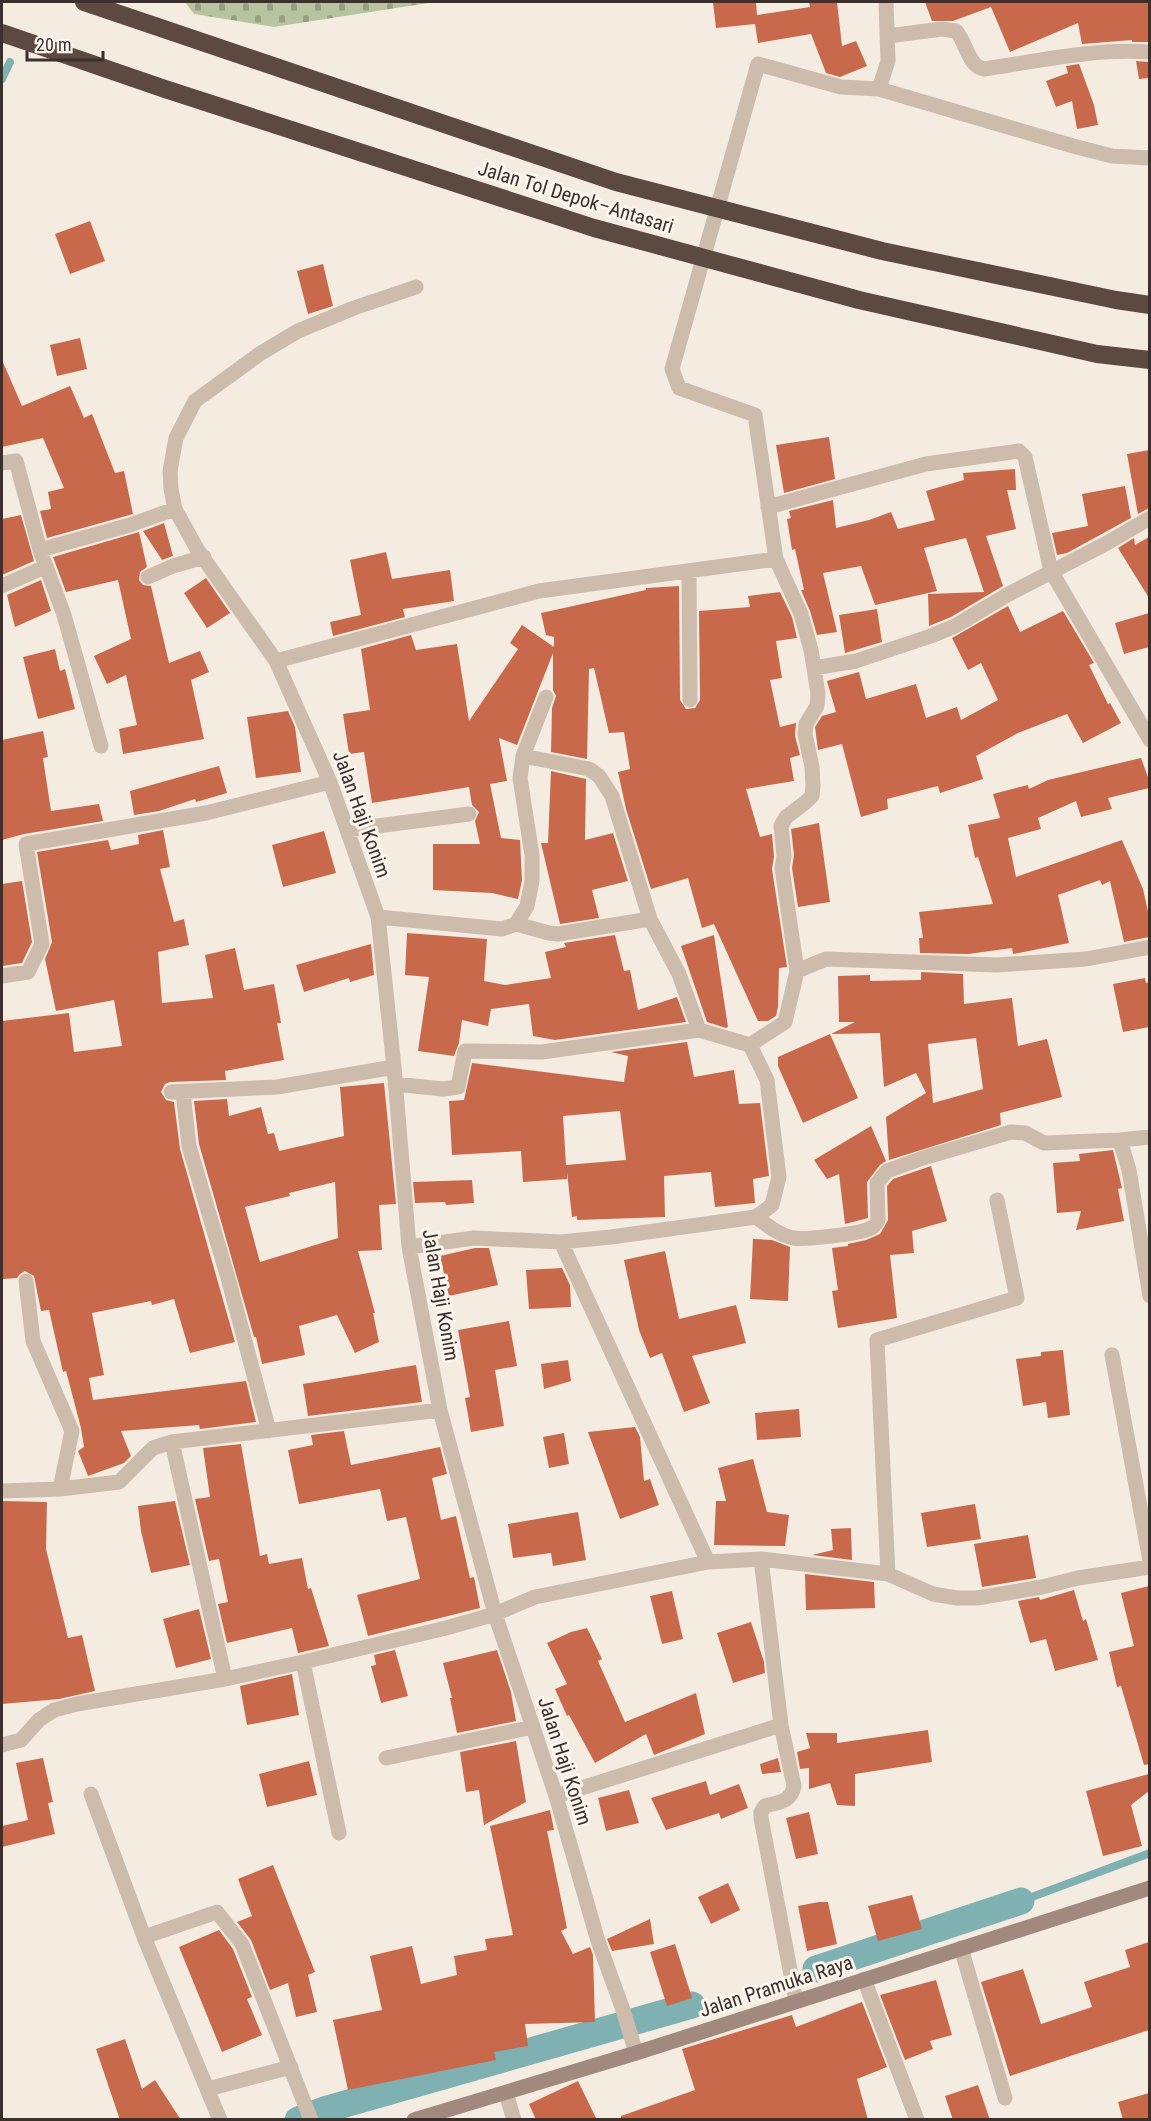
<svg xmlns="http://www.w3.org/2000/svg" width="1151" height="2121" viewBox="0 0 1151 2121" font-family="'Roboto Condensed',sans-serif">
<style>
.cemetery{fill:url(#cemetery-stones)}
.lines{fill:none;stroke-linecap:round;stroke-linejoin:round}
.stream{stroke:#7fb0b2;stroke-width:8}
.canal{stroke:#7fb0b2;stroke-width:27}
.building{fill:#c8694b;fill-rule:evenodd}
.lane{stroke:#cdbbac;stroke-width:15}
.street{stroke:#cdbbac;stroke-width:15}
.secondary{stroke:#a18a7d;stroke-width:15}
.highway{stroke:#5c4a42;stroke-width:18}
.labels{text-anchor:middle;stroke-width:6;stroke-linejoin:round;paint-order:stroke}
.street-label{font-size:20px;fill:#3b302b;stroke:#fbf5ee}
</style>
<defs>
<pattern id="cemetery-stones" width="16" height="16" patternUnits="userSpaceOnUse" patternTransform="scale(1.5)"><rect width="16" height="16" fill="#b8c4a0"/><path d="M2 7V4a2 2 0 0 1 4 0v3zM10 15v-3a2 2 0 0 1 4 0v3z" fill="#97a083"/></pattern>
</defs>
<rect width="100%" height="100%" fill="#f4ebe1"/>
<path class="cemetery" d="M185 2H435L274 27 194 14Z"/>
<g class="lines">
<path class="stream" d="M2 79 10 62
M1021 1901 1150 1853"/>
<path class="canal" d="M816 1969 1021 1901
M298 2120 324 2110 692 2005"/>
</g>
<path class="building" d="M713 2H756L757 15 810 7 809 2H837L842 46 856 41 867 66 840 77 826 73 811 34 758 43 755 24 716 28Z
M925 2H1149V42H1132V40L1082 44 1078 23 1010 52 991 7 953 21H932Z
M1136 61 1149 62V78L1139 79Z
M1079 64 1094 105 1098 125 1077 129 1072 101 1056 107 1046 81 1068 73 1066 66Z
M90 221 105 261 70 274 55 234Z
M323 264 333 306 308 314 297 271Z
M80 338 87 369 57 376 50 345Z
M2 360 22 406 70 386 84 418 92 414 115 473 124 471 133 514 47 538 40 511 51 509 48 492 64 488 43 438 2 447Z
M829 437 835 479 784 493 776 445Z
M1149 450V508L1138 514 1127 454Z
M1015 469 1016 490H1007L1016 529 986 536 1003 586 951 617 929 626 928 594 984 592 966 538 924 548 937 591 875 605 861 566 823 573 837 632 817 635 810 611 801 590H804L795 549 792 550 787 519 791 518 789 511 833 500 836 528 869 520 891 512 898 529 935 520 926 491 964 480 963 473Z
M1125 486 1131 518 1067 553 1057 555 1052 533 1088 526 1082 494Z
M21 515 34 561 2 575V519Z
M164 523 173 556 162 560 143 531Z
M139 532 147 567 140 572 139 580 143 585 151 586 169 663 200 651 209 672 191 680 204 739 123 754 119 729 137 725 126 675 107 684 94 656 131 639 118 580 66 592 53 557Z
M1149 537V598L1118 548 1134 538 1135 545Z
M386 552 392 579 450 570 454 601 403 609 405 617 333 636 330 622 361 615 350 560Z
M206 578 230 613 207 628 184 593Z
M41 580 51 611 15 627 7 595Z
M679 586 680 700 686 709 695 708 700 700 699 611 750 607 748 596 780 592 792 617 797 638 776 641 782 678 770 680 780 727 796 723 795 736 800 755 790 758 794 781 746 789 760 837 772 834 774 856 772 869 787 967 779 968 778 1007 776 1016 768 1021H758L714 924 702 928 688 878 651 889 626 809 618 772 630 769 624 732 609 733 594 668 589 669 587 759 551 752 552 708 556 696 553 690V653L517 745 499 738 507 781 490 784 501 838 520 840 522 880 518 899 492 893 433 890V844H480L475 821 479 812 472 805 469 787 372 803 364 752 349 754 343 714 370 710 361 649 411 635 416 650 457 644 469 721 518 649 510 643 522 625 554 647V637L546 635 541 613 646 590V588Z
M1008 606 1020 632 1063 611 1094 663 1089 665 1108 704 1110 703 1121 723 1083 743 1067 714 1018 733 976 756 983 779 940 793 938 786 887 799 888 809 861 817 842 744 818 750 815 727 822 716 836 712 827 681 859 672 866 699 916 684 926 718 957 707 961 720 998 700 981 663 968 670 952 638Z
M877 609 882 642 845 653 839 615Z
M1149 613V647L1124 654 1115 623Z
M55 649 60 671 65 669 75 709 38 719 23 657Z
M288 711 295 727 301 772 256 778 247 717Z
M43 731 48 757 43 758 51 811 99 804 103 821 24 834 2 840V740Z
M1141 758 1149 780V788L1108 798 1112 809 1081 817 1076 801 1038 818 1041 829 1008 838 1016 877 1122 840 1143 889 1149 916V937L1124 942 1110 881 1102 885 1100 880 1058 895 1069 943 1013 954 1012 948 968 954 920 953 919 938H923L919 912 993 904 978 857 975 858 968 825 1000 818 993 794 1028 785 1029 789 1048 780Z
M219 766 227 793 196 802 195 799 159 811 134 815 130 791Z
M551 771 586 779 585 840 613 833 628 881 592 890 599 918 560 924 541 843H548Z
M819 823 830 902 798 907 792 868 794 855 791 829Z
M163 830 170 867 160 869 174 922 184 919 189 945 158 952 162 1003 213 998 205 955 235 948 244 990 274 984 281 1023H277L284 1060 225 1071 226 1080 170 1082 165 1084 161 1092 166 1100 174 1102 180 1149 235 1342 190 1353 174 1299 152 1305 151 1301 92 1313 104 1375 89 1378 93 1400 246 1381 256 1422 200 1429 199 1425 121 1431 131 1456 124 1463 88 1476 78 1451 84 1447 81 1428 66 1371 63 1372 49 1310 41 1311 34 1276 25 1271 20 1274 17 1278 3 1279 2 1256V1021L69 1013 74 1052 122 1046 114 1000 56 1011 45 959 52 942 37 852 108 840 111 850 139 844 138 835Z
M324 831 336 873 283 887 272 845Z
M22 881 32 942 22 963 2 966V884Z
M407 933 487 939 484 981 505 985 551 978 545 952 566 947 564 943 615 935 624 971 630 970 638 1010 677 997 686 1022 555 1040 533 1036 529 1004 491 1009 488 1026 462 1020 459 1043 454 1056 418 1051 429 977 405 975Z
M714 935 728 1027 726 1028 707 1022 681 946Z
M371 944 374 975 350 982 349 978 304 992 296 965Z
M921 972 963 974 964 1004 1012 998 1018 1046 1047 1039 1062 1097 1000 1113 1001 1125 889 1160 886 1117 926 1093 916 1073 884 1087 880 1033 831 1034 855 1022H839L838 976 870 975V981L921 980ZM976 1038 983 1089 933 1103 928 1044Z
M1145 978 1146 983 1149 982V1027L1123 1032 1113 984Z
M830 1034 858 1098 803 1123 778 1066V1057Z
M687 1042 694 1077 734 1070 739 1104 760 1103 769 1176 753 1179 755 1203 715 1207 711 1172 664 1176 665 1217 577 1220V1216L572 1217 567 1172V1179L523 1182 521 1151 452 1155 449 1101 464 1100 472 1063 624 1082 628 1056 611 1052ZM620 1111 626 1160 566 1165 563 1116Z
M384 1083 396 1204 379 1205 382 1250 358 1251 375 1313H373L379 1342 355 1353 337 1315 299 1326 305 1355 262 1364 256 1337H254L199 1144 194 1101 227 1099 229 1116 261 1107 268 1134 274 1133 279 1151 344 1136 340 1087ZM335 1182 338 1238 260 1262 245 1207 290 1196 289 1193Z
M871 1126 886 1161 880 1165 867 1182 868 1218 845 1224 839 1174 827 1179 814 1160Z
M1113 1150 1122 1188 1118 1189 1124 1221 1076 1230 1081 1211 1057 1213 1053 1163 1080 1161 1079 1154Z
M931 1166 947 1221 912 1231 914 1253 890 1255 897 1318 838 1328 832 1291 838 1290 832 1248 848 1246V1244L866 1240 880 1234 888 1220 887 1186 893 1179Z
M472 1180 474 1203 446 1205 445 1202 415 1203 413 1182Z
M753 1239 772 1240 790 1247 788 1301 750 1299Z
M475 1248H489L498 1285 449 1296 440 1256Z
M665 1251 679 1319 736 1305 746 1343 692 1356 710 1403 684 1412 662 1353 650 1358 639 1330 624 1260Z
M562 1268 570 1285 571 1307 529 1309 526 1270Z
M509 1321 517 1366 495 1370 504 1426 471 1432 465 1398 470 1397 458 1330Z
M1063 1350 1070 1415 1048 1418 1046 1402 1023 1406 1016 1359 1041 1356V1352Z
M568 1360 571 1381 544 1389 541 1364Z
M416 1365 422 1402 308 1416 303 1384Z
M799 1409 801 1437 757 1440 755 1413Z
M635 1427 640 1437 644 1481 650 1479 659 1505 620 1519 588 1432Z
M344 1431 351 1465 440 1447 447 1474 432 1478 441 1520 456 1516 470 1578 474 1577 480 1608 368 1636 357 1595 420 1579 406 1517 387 1521 380 1489 299 1504 288 1450 313 1445 311 1435Z
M564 1433 569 1464 549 1468 543 1437Z
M241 1444 260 1556 267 1554 269 1564 302 1558 308 1589 311 1588 329 1646 298 1653 292 1628 227 1643 218 1604 228 1602 219 1559 209 1561 195 1499 210 1497 203 1448Z
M753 1459 767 1512 789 1515 785 1546 714 1545 716 1501H726L718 1468Z
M2 1501 47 1502 46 1549 68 1638 82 1635 95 1691 59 1699 2 1704Z
M175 1501 190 1565 151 1573 141 1531 138 1506Z
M975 1504 981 1539 927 1547 921 1513Z
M578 1512 586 1560 553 1566 551 1553 513 1558 508 1524Z
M851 1528 852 1560 812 1555 833 1550 831 1529Z
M1028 1535 1036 1578 982 1587 974 1544Z
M805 1574 874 1582 875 1608 806 1610Z
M1149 1586V1764L1144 1765 1121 1686 1117 1687 1109 1652 1134 1646 1121 1593Z
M1074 1590 1083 1621 1086 1619 1098 1660 1055 1671 1046 1639 1030 1643 1018 1601 1039 1597 1040 1600Z
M672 1591 683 1639 662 1644 650 1596Z
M199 1609 211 1659 176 1668 163 1619Z
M751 1622 764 1662 765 1673 733 1683 717 1633Z
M587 1628 602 1659 598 1661 625 1722 696 1693 705 1734 654 1755 646 1734 595 1763 569 1715 567 1716 555 1689 567 1684 547 1643 571 1632Z
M395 1650 408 1696 381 1703 371 1666 376 1665 374 1655Z
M497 1650 511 1692 516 1721 457 1733 450 1698H452L443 1663Z
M292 1674 299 1715 247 1725 240 1686Z
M928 1730 932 1762 855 1774V1806L837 1805 830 1783 809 1789V1768L800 1769 797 1752 810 1748 806 1733H837V1743Z
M516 1741 526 1802 484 1825 479 1790 466 1792 460 1752Z
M43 1758 53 1802 48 1803 55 1834 2 1847V1826L28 1820 16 1763Z
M778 1758 781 1772 762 1774 760 1764Z
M309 1761 317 1795 267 1807 259 1774Z
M1149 1774V1791L1131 1805 1142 1846 1103 1856 1086 1791Z
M706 1781 710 1795 739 1784 748 1808 721 1819 719 1813 666 1830 651 1798Z
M629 1790 639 1823 606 1831 598 1798Z
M550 1810 554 1830 547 1831 567 1928 561 1931 573 1954 590 1947 593 1955 595 2022 525 2024 528 2046 494 2052 496 2060 348 2090 333 2020 382 2010 370 1956 412 1946 421 1984 457 1975 454 1956 487 1950 485 1939 513 1935 490 1826Z
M809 1812 818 1854 796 1859 786 1818Z
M273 1865 315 1972 308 1975 317 2012 296 2017 288 1983 270 1990 251 1940 237 1922 252 1916 238 1879Z
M728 1883 740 1910 711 1924 698 1897Z
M912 1895 922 1929 878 1941 868 1906Z
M819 1902H828L837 1944 807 1951 798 1906Z
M650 1919 654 1944 612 1951 607 1939Z
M219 1930 233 1949 252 1997 247 1999 262 2035 222 2052 179 1947Z
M1149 1942V2030L1010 2076 981 1982 1023 1969 1041 2024 1092 2007 1084 1982 1130 1967 1125 1950Z
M675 1944 692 1998 667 2006 650 1952Z
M936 1980 952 2035 930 2041 933 2049 905 2060 880 1995Z
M862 2002 887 2067 857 2079 868 2120H621V2116L695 2090 682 2049 792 2015 796 2027Z
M125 2039 142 2089 155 2080 181 2120H120L96 2049Z
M578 2081 597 2120H536L529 2104Z
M978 2085 990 2120H953L945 2096Z
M1149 2093V2120H1123L1118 2102Z"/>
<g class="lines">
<path class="lane" d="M91 1794 144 1937 220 2120
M144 1937 217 1912 242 1944 311 2120
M208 2089 291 2067"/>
<path class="street" d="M886 2 888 61 879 89 841 87 758 64 672 369 679 388 755 415 776 559 801 614 811 650 814 668 856 661 931 636 955 626 1007 595 1107 543 1150 518
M888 36 942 29 956 31C967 43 967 65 984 69 1039 61 1094 48 1150 52
M879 89 1073 146 1112 156 1150 158
M416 287 354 308 298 331 261 353 195 401 176 438 170 471 171 489 175 509 197 549 276 661 330 782 378 917 394 1067 409 1247 440 1410 495 1614 556 1796 598 1941 623 2010 636 2053
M2 463 16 461 40 550 130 525 175 509
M768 507 926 464 1019 451 1025 457 1051 571 1150 740
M40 550 64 615 101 746
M689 571 690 700
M148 577 173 566 204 557
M2 586 45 567
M276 661 539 591 776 559
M523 756 589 769 599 776 612 796 650 919 679 974 699 1030
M347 830 469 814
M378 917 502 929 516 924 527 906 532 881V855L520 778 523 756 546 697
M516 924 549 933 558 934 650 919
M797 971 782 868 784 856 781 826 786 817 806 802 812 796 813 786 812 767 805 734 806 724 817 706 818 694 814 668
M2 976 28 972 42 944 26 844 206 813 330 782
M750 1045 785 1022 797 971 826 959 997 965 1086 959 1150 947
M395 1084 443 1089 458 1087 465 1051 542 1052 699 1030 750 1045 767 1080 779 1177 772 1205 756 1217 611 1237 561 1242
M171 1092 277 1087 394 1067
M183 1092 189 1146 228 1278 269 1431
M1120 1140 1129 1170 1150 1296
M756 1217C767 1225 779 1235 793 1238 805 1240 858 1234 869 1229 874 1227 876 1225 878 1220L877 1183 887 1171 923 1158 1011 1132 1025 1133 1044 1143 1120 1140 1150 1137
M409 1247 474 1238 561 1242 708 1562
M26 1281 33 1341 72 1431 60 1489
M1112 1355 1150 1561
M172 1442 225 1679
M2 1491 60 1489 119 1482 153 1448 172 1442 440 1410
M761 1559 781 1725 794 1786C791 1802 779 1802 765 1806L761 1812V1818L796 2001
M888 1574 877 1340 1017 1298 997 1200
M303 1662 339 1833
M2 1745 21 1740 39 1720 54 1710 77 1704 225 1679 303 1662 446 1628 495 1614 535 1597 708 1562 761 1559 888 1574 933 1594 957 1598H977L1042 1587 1078 1578 1150 1567
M386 1758 533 1727
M556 1796 781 1725
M961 1948 1005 2098
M864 1979 917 2120
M506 2093 514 2120"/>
<path class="secondary" d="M414 2120 636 2053 1150 1888"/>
<path class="highway" d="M84 2 616 182 882 251 1116 300 1150 305
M2 33 165 89 594 228 859 300 1097 354 1150 360"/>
</g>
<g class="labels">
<g class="street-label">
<text transform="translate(576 197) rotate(17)" y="7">Jalan Tol Depok–Antasari</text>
<text transform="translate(362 814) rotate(70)" y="7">Jalan Haji Konim</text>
<text transform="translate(441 1295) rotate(80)" y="7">Jalan Haji Konim</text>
<text transform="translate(565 1761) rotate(72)" y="7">Jalan Haji Konim</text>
<text transform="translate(776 1986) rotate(-18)" y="7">Jalan Pramuka Raya</text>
</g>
</g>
<rect width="1151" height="2121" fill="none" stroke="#3b302b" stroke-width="6"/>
<path d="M27 51v9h76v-9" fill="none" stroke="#3b302b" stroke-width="3"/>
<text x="36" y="51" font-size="18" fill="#3b302b" stroke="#fbf5ee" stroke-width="4.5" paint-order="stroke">20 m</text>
</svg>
